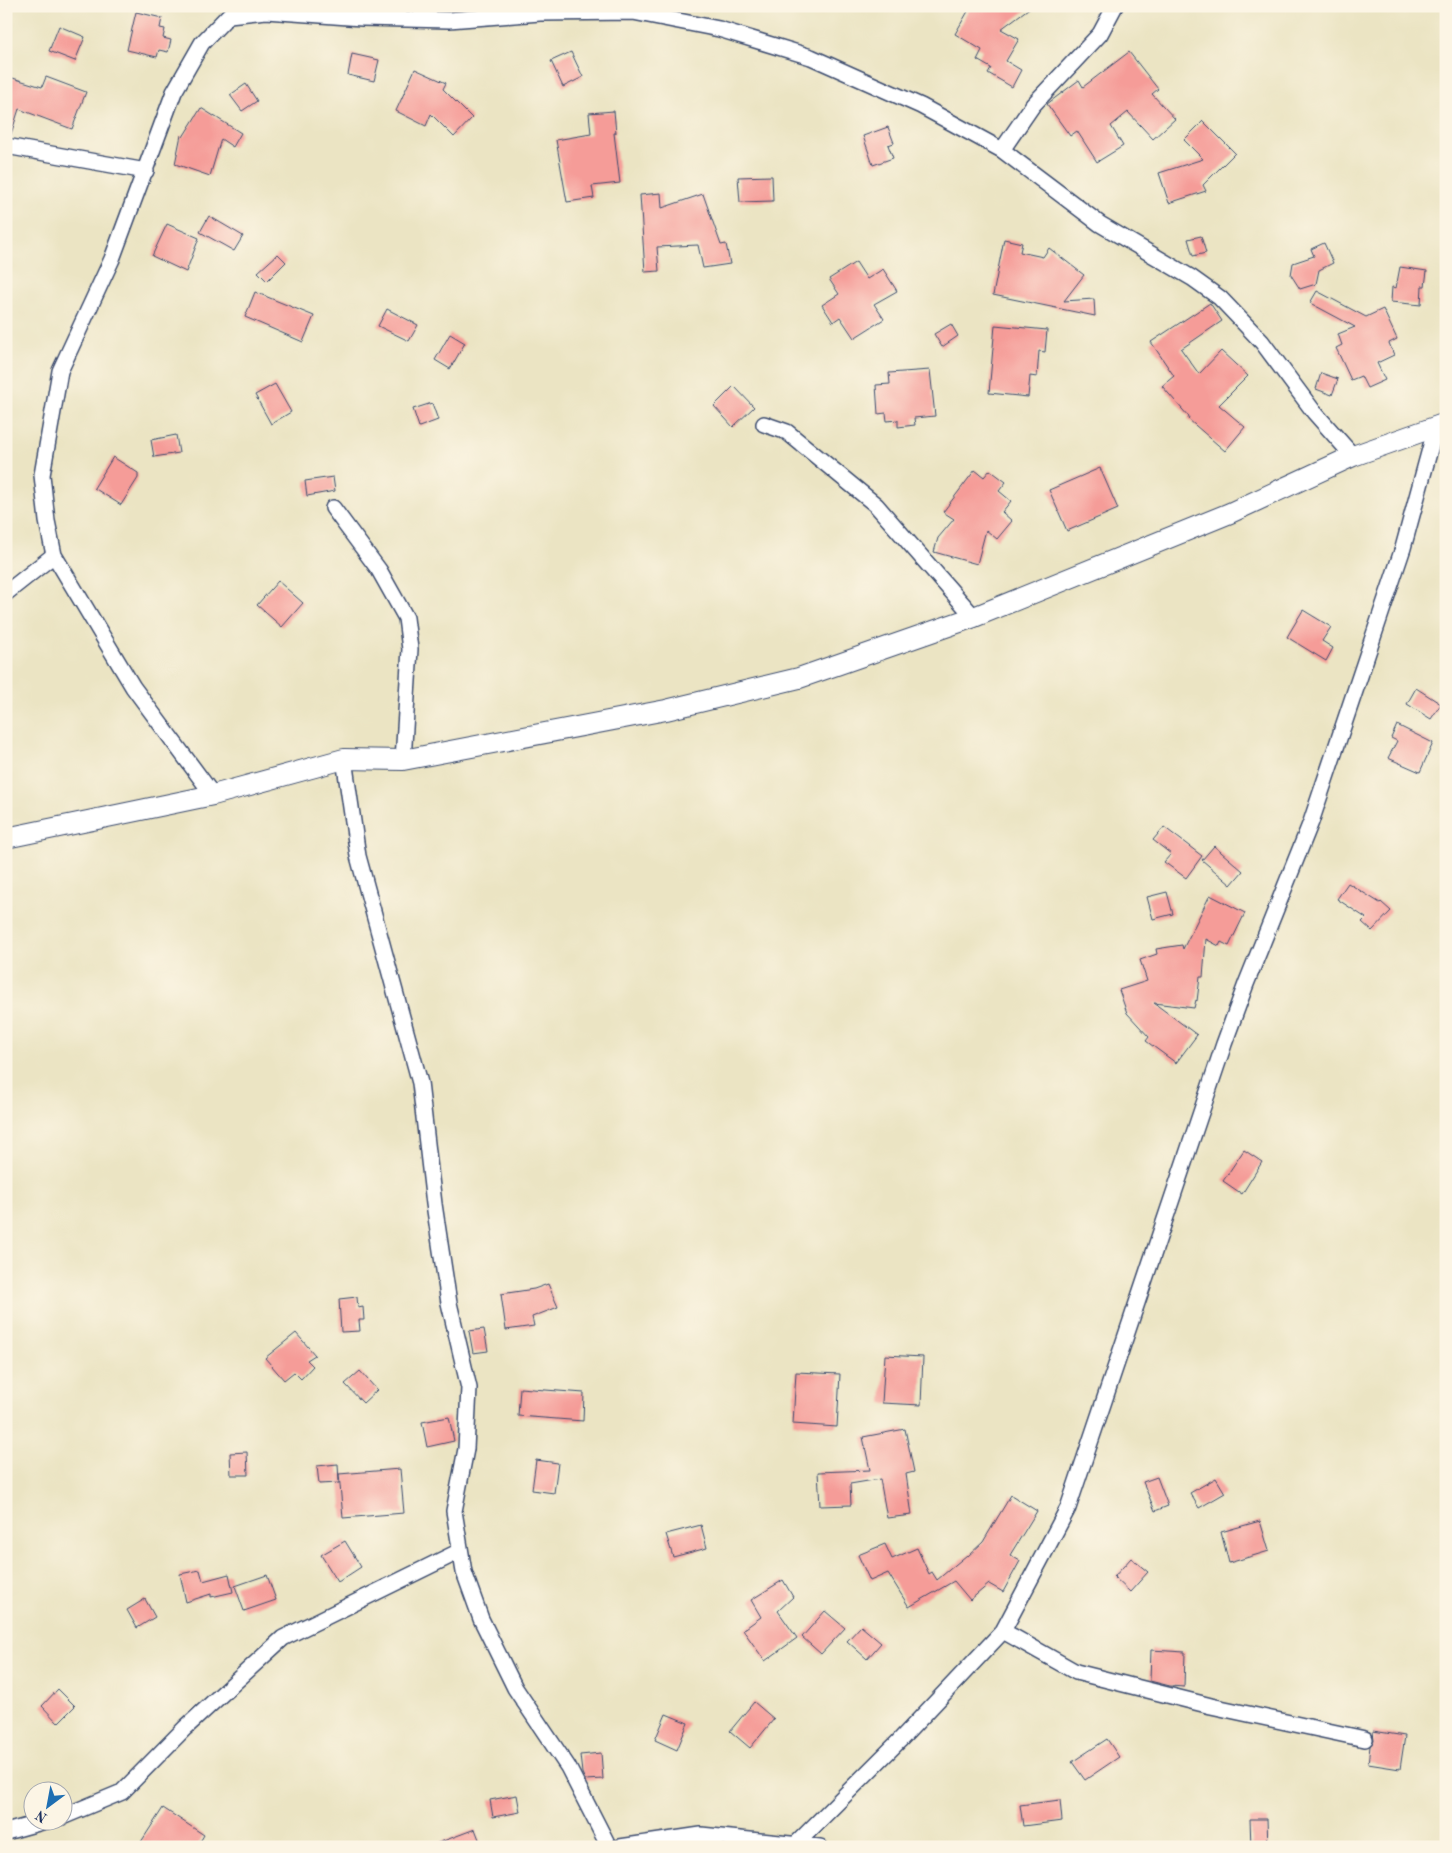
<svg xmlns="http://www.w3.org/2000/svg" width="1452" height="1853" viewBox="0 0 1452 1853" font-family="'Old Standard TT',serif">
<style>
.building{fill:#f59c98}
.lines{fill:none;stroke-linecap:round;stroke-linejoin:round}
.minor-casing{stroke:#3a4a6d;stroke-width:18}
.tertiary-casing{stroke:#3a4a6d;stroke-width:22}
.minor{stroke:#fff;stroke-width:15}
.tertiary{stroke:#fff;stroke-width:20}
</style>
<rect width="100%" height="100%" fill="#fcf5e5"/>
<filter id="ink" filterUnits="userSpaceOnUse"><feTurbulence type="fractalNoise" baseFrequency=".02" numOctaves="2"/><feDisplacementMap in="SourceGraphic" scale="10" xChannelSelector="R" yChannelSelector="G"/><feConvolveMatrix kernelMatrix="1 2 1 2 8 2 1 2 1" color-interpolation-filters="sRGB"/></filter>
<filter id="wash" filterUnits="userSpaceOnUse"><feTurbulence type="fractalNoise" baseFrequency=".0096" numOctaves="4" result="noise"/><feDisplacementMap in="SourceGraphic" scale="20" xChannelSelector="R" yChannelSelector="G"/><feGaussianBlur stdDeviation="1.12" result="paint"/><feColorMatrix in="noise" values="0 0 0 0 0 0 0 0 0 0 0 0 0 0 0 0 0 1.4 0 .05"/><feComposite in="paint" operator="in"/></filter>
<g filter="url(#wash)">
<rect width="100%" height="100%" fill="#ebe4c3"/>
<g id="blocks">
<path class="building" d="M971 6H1032L1001 29 1019 39 1006 61 1021 70 1012 87 988 73 991 68 977 60 982 50 955 34Z
M136 12 162 18 160 28 165 29 163 38 171 40 168 52 159 50 157 57 127 50Z
M59 26 85 37 75 61 49 51Z
M571 52 583 77 563 87 551 61Z
M1129 52 1158 89 1152 94 1175 119 1153 139 1128 112 1111 126 1123 146 1097 162 1077 131 1070 136 1047 104 1079 80 1083 87Z
M352 54 379 60 374 81 348 75Z
M415 69 446 83 443 89 472 118 454 137 431 114 426 126 396 111Z
M6 76 42 87 46 77 86 92 72 129 19 109 10 137H6Z
M246 84 257 101 242 111 230 95Z
M201 108 241 133 233 147 221 139 210 176 175 164 181 135 183 137Z
M614 111 616 133H614L620 183 592 186 594 198 567 202 556 140 591 134 589 113Z
M1203 121 1235 153 1203 185 1206 191 1169 203 1159 173 1203 159 1184 140Z
M888 127 894 143 888 145 893 158 873 165 863 136Z
M772 176 773 201 740 202 738 177Z
M661 193 662 208 703 194 721 245 726 244 730 264 703 268 698 245 657 247 659 271 645 272 640 195Z
M209 216 243 236 234 251 200 232Z
M167 224 199 238 186 272 152 256Z
M1201 236 1206 253 1193 256 1188 239Z
M1004 239 1022 243 1020 252 1043 257 1049 248 1084 275 1064 301 1094 299 1095 316 993 295Z
M1324 243 1333 263 1319 270 1316 284 1300 289 1291 275 1293 263 1314 256 1311 249Z
M278 254 286 262 267 281 258 272Z
M856 262 867 279 883 269 897 291 874 304 884 319 854 338 840 317 833 322 822 305 839 294 829 279Z
M1400 267 1427 271 1425 286H1422L1421 305 1391 302 1392 287 1396 288Z
M1317 291 1366 317 1383 309 1397 339 1389 343 1394 355 1377 363 1385 380 1367 388 1361 376 1351 380 1336 348 1342 345 1338 334 1355 327 1310 303Z
M255 292 314 316 303 342 245 317Z
M1210 303 1222 321 1181 349 1199 374 1221 351 1248 376 1219 405 1245 427 1225 451 1188 419 1189 417 1162 386 1174 376 1151 342Z
M387 309 418 325 409 341 378 326Z
M951 324 958 336 942 347 934 334Z
M995 325 1047 330 1045 352 1039 351 1037 377 1030 376 1028 397 989 393Z
M450 334 465 343 450 369 435 360Z
M930 370 935 416 914 418 915 425 898 427V420L887 421 886 413 878 414 876 385 890 384 889 373Z
M1321 373 1338 379 1332 395 1316 389Z
M275 384 291 412 271 424 255 395Z
M734 386 754 407 733 427 714 406Z
M432 403 438 420 419 427 413 409Z
M176 435 179 453 154 457 151 440Z
M113 457 138 473V478L121 505 94 488Z
M1100 468 1118 509 1067 531 1049 490Z
M975 470 984 477 990 470 1006 482 999 491 1011 501 1002 512 1012 521 997 539 986 530 977 564 934 552 938 538 954 519 943 512Z
M333 477 335 491 307 496 305 481Z
M278 581 303 603 282 627 257 605Z
M1303 610 1331 627 1322 641 1333 648 1326 661 1287 637Z
M1416 688 1441 704 1431 719 1407 704Z
M1397 725 1433 743 1420 772 1388 758 1397 741 1391 738Z
M1164 827 1202 856 1186 878 1164 862 1171 854 1153 840Z
M1214 846 1243 871 1231 885 1202 860Z
M1348 883 1380 903 1381 902 1391 911 1372 931 1362 922 1366 918 1337 899Z
M1167 892 1173 914 1153 919 1147 897Z
M1210 895 1245 913 1229 946 1221 942 1219 946 1206 939 1203 977H1200L1197 1001 1196 1000 1194 1008 1154 1003 1197 1035 1176 1063 1146 1041 1149 1037 1127 1013 1119 990 1147 981 1140 960 1157 954 1156 949 1182 945 1183 949Z
M1244 1150 1262 1162 1242 1194 1223 1181Z
M548 1284 558 1307 532 1317 534 1326 506 1330 501 1294 534 1289Z
M357 1297 358 1308 363 1307 364 1320H359L360 1331 341 1332 339 1299Z
M484 1329 488 1351 473 1353 469 1331Z
M296 1333 315 1355 307 1360 313 1366 301 1379 294 1372 284 1380 265 1358Z
M885 1355 923 1357 921 1405 882 1403Z
M360 1371 377 1390 363 1403 345 1384Z
M796 1372 840 1374 837 1427 793 1424Z
M520 1388 584 1393 583 1421 518 1416Z
M449 1417 454 1441 427 1447 422 1422Z
M905 1429 914 1472 906 1474 912 1515 887 1518 880 1479 850 1484 851 1505 820 1506 818 1472 870 1470 863 1437Z
M247 1452 248 1475H231L230 1453Z
M536 1460 558 1463 554 1493 532 1490Z
M338 1464 339 1483 319 1484 317 1466Z
M400 1469 404 1513 343 1518 339 1474Z
M1157 1477 1168 1506 1155 1511 1143 1482Z
M1216 1478 1225 1493 1199 1508 1190 1493Z
M1011 1495 1037 1511 1010 1555 1020 1561 1003 1592 989 1584 970 1600 954 1581 909 1607 888 1573 870 1581 858 1555 885 1544 892 1559 917 1548 929 1574 932 1572 937 1580 967 1555 968 1556 983 1542Z
M1260 1521 1269 1551 1229 1563 1221 1532Z
M701 1525 707 1548 673 1557 666 1534Z
M345 1541 361 1567 338 1582 321 1555Z
M1131 1558 1148 1572 1130 1592 1114 1577Z
M200 1570 203 1581 229 1574 233 1592 211 1597V1594L186 1602 180 1574Z
M267 1575 276 1600 244 1611 235 1586Z
M783 1580 793 1597 778 1611 797 1638 765 1661 743 1630 761 1617 751 1600Z
M145 1599 155 1617 137 1628 127 1610Z
M825 1611 845 1628 821 1654 802 1637Z
M861 1626 881 1643 867 1659 847 1641Z
M1151 1650 1185 1652 1184 1687 1170 1686 1150 1681Z
M58 1689 75 1706 58 1723 42 1706Z
M754 1702 774 1719 750 1748 730 1731Z
M666 1714 688 1723 677 1750 655 1740Z
M1373 1731 1405 1736 1400 1769 1368 1764 1370 1746 1374 1740Z
M1107 1739 1119 1757 1085 1780 1072 1762Z
M601 1753 603 1779 585 1780 582 1773 580 1755Z
M517 1795 520 1812 493 1817 490 1800Z
M1060 1800 1062 1821 1023 1826 1020 1805Z
M163 1808 204 1835 197 1847H149L141 1842Z
M1250 1819H1267L1268 1847H1251Z
M475 1829 482 1847H430V1846Z"/>
</g>
</g>
<g filter="url(#ink)">
<use href="#blocks" fill-opacity="0" stroke="#3a4a6d" stroke-width="1"/>
<g class="lines">
<defs>
<path id="minor" d="M6 146 146 171
M1002 150 1033 105 1100 34 1115 6
M764 424 787 432 876 505 974 617
M333 508 379 570 406 618 410 649 403 760
M6 593 54 555
M344 759 358 856 420 1083 434 1204 449 1303 469 1388 466 1449 454 1511 464 1572 481 1619 515 1688 568 1767 609 1847
M213 795 133 687 54 555 47 521 42 475 60 371 112 259 174 92 202 43 229 15 266 11 362 18 449 20 540 13 633 12 719 29 811 57 921 106 1002 150 1100 224 1192 278 1220 298 1262 342 1314 412 1353 456
M1003 1631 1076 1672 1211 1706 1365 1739
M62 1817 122 1792 185 1728 283 1638 460 1551
M6 1832 49 1820
M620 1847 701 1835 820 1847
M793 1847 899 1741 1003 1631 1068 1508 1224 1044 1246 984 1311 822 1403 548 1436 427"/>
<path id="tertiary" d="M6 838 213 795 344 759 403 760 666 710 799 678 974 617 1230 513 1353 456 1446 423"/>
</defs>
<use href="#minor" class="minor-casing"/>
<use href="#tertiary" class="tertiary-casing"/>
<use href="#minor" class="minor"/>
<use href="#tertiary" class="tertiary"/>
</g>
</g>
<rect width="1452" height="1853" fill="none" stroke="#fcf5e5" stroke-width="25"/>
<g transform="translate(48 1806) rotate(212)"><circle r="24" fill="#fcf5e5" stroke="#a2a6af"/>
<path d="M0-4L9 19L0 12L-9 19Z" fill="#1f6fb2"/>
<text y="-8" font-size="14" font-weight="bold" text-anchor="middle" fill="#1b2f5e">N</text>
</g>
</svg>
